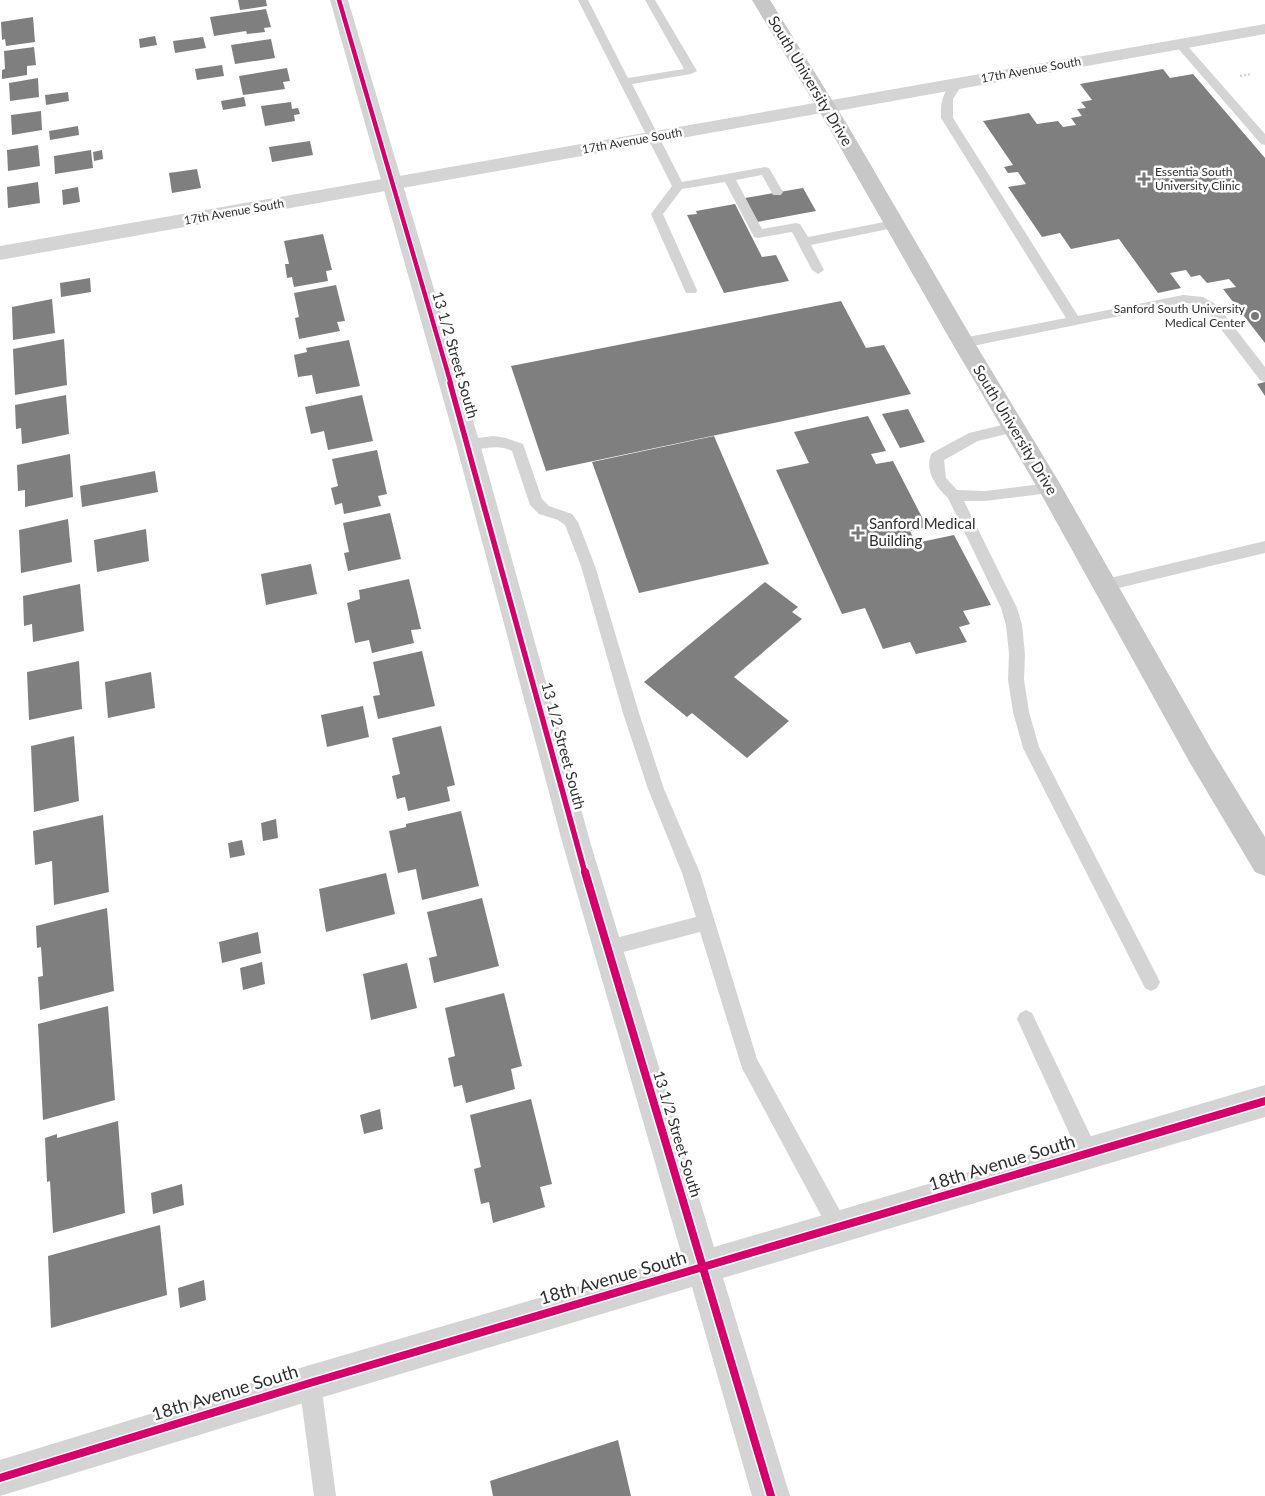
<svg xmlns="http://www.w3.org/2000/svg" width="1265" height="1496" viewBox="0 0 1265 1496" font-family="Lato,sans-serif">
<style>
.building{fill:#7f7f7f}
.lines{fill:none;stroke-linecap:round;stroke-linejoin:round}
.path{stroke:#d4d4d4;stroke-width:2.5;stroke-dasharray:2 2;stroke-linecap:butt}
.service{fill:#d4d4d4;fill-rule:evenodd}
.minor{fill:#d4d4d4;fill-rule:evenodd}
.tertiary{fill:#d4d4d4;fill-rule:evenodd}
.primary{fill:#c7c7c7;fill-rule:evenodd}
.cycleway-far2-casing{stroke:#fff;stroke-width:7}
.cycleway-far1-casing{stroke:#fff;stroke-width:9}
.cycleway-casing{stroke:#fff;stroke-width:11}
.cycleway-far2{stroke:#d6006c;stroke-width:4.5}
.cycleway-far1{stroke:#d6006c;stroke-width:5.5}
.cycleway{stroke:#d6006c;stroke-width:8}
.poi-dot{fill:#787878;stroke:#fff;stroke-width:2}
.labels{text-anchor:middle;stroke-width:5;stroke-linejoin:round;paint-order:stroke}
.far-street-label{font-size:12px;fill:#2f2f2f;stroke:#fff}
.far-poi-label{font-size:12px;fill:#2f2f2f;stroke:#fff;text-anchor:start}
.street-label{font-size:15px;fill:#2f2f2f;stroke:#fff}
.poi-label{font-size:15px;fill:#2f2f2f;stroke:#fff;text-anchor:start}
.near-street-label{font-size:18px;fill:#2f2f2f;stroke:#fff}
</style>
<rect width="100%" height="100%" fill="#fff"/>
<path class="building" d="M238 0H266L267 6 240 10Z
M266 9 271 27 264 28 265 32 247 34 246 31 214 36 210 17Z
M33 17 35 42 6 46 5 39 2 40 1 22Z
M155 36 157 45 140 48 139 39Z
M203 37 206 48 175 53 173 41Z
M271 39 275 58 235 64 231 45Z
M34 47 36 65 27 66V75L2 79V70L5 69 4 51Z
M222 65 224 76 197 80 195 69Z
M287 68 290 81 283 82 285 89 243 95 239 76Z
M1163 69 1170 78 1193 74 1265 158V343L1223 289 1236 287 1229 279 1207 283 1200 275 1191 277 1186 270 1170 273 1181 288 1158 293 1119 239 1071 249 1060 233 1042 237 1008 187 1026 184 1018 172 1008 173 1004 167 1013 165 983 121 1029 113 1037 124 1058 121 1063 127 1076 125 1071 118 1082 116 1077 109 1086 108 1081 102 1092 100 1080 84Z
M38 78 39 97 10 101 9 83Z
M68 92 69 101 46 105 45 95Z
M244 97 246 106 223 110 221 101Z
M291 102 292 109 298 108 300 114 294 115 295 121 265 126 261 106Z
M41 111 42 130 12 135 11 115Z
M78 126 79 135 50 140 49 131Z
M310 141 313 155 272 162 269 147Z
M38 145 40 166 8 171 7 150Z
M91 150 93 168 55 174 54 156Z
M102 150 103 159 94 161 93 152Z
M197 169 201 188 172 193 169 173Z
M38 182 40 203 8 208 7 187Z
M78 187 80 202 63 205 62 190Z
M803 188 816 211 757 222 745 198Z
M735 204 762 257 776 255 789 281 724 293 687 215 697 214 696 211Z
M323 234 332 270 326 271 328 281 294 287 292 277 287 278 285 264H289L284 241Z
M90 278 91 292 61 297 60 283Z
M336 285 345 321 337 322 340 331 299 339 295 318 299 317 294 293Z
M52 299 55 333 13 340 12 307Z
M841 301 866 348 884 345 911 394 546 471 511 366Z
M64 339 67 385 15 395 13 349Z
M349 340 360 386 316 394 312 375 298 377 294 355 307 352 306 348Z
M1265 382V396L1257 384Z
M66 395 69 434 22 444 21 428 16 429 15 405Z
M362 395 373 441 328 450 324 431 311 434 305 407Z
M908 409 925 442 900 448 882 414Z
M868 416 886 451 871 454 876 464 893 461 927 527 910 531 916 543 954 535 991 605 963 611 970 624 959 627 967 642 916 654 910 642 883 649 865 608 842 614 776 470 809 463 794 432Z
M714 436 769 564 639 593 592 462Z
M377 450 387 494 378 496 381 506 344 514 342 503 335 505 331 488 338 486 332 459Z
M70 454 73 497 25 507V490L18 491 17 465Z
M155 471 158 492 82 507 80 486Z
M390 513 401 559 348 571 344 553 349 552 343 523Z
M68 519 72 562 21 573 19 530Z
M146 529 149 561 97 572 94 540Z
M311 564 317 594 266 605 261 574Z
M409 579 421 629 411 630 414 643 372 653 369 640 355 643 347 603 360 599 359 590Z
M765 582 798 607 792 612 802 619 734 677 789 721 747 758 692 713 687 717 644 682Z
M80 584 84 631 33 642 32 624 24 626 23 596Z
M422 651 435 706 378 719 373 696 380 695 373 662Z
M79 661 82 709 29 720 27 672Z
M151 672 155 708 108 718 105 682Z
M363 706 369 737 327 747 321 715Z
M441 726 455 785 447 787 450 801 408 811 405 797 397 799 392 776 400 774 392 738Z
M74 736 79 801 34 812 31 746Z
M461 811 479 886 422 900 416 869 398 873 389 831 406 827V824Z
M103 815 109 892 54 905 52 861 35 865 33 831Z
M276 819 278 838 263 841 261 823Z
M242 840 245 855 230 858 228 843Z
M386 873 395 914 326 932 319 889Z
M482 898 499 966 434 983 429 958 437 956 427 912Z
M107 908 114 991 40 1010 38 977 43 976 41 947 37 948 36 926Z
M258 932 261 953 222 963 219 942Z
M262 962 265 984 243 990 240 968Z
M407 963 417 1008 371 1020 363 974Z
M504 993 522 1066 511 1069 515 1089 466 1103 462 1085 454 1087 448 1058 455 1056 445 1008Z
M108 1006 115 1100 43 1120 38 1024Z
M531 1099 552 1184 540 1187 545 1207 493 1223 489 1202 481 1204 474 1169 481 1167 470 1115Z
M380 1109 383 1129 364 1134 360 1115Z
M118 1121 125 1213 53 1233 50 1181 47 1182 45 1138 57 1134V1138Z
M182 1184 184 1205 153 1214 151 1193Z
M160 1225 167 1295 51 1328 48 1256Z
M204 1280 206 1300 180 1308 178 1288Z
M618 1440 631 1496H493L490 1481Z"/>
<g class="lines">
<path class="path" d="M1240 76 1252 74"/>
<path class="service" d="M578 0H588L628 78 684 69 645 0H655L697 71 691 74 632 84 682 182 765 167 769 168 783 192 781 195H773L762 175 736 180 762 229 796 223 800 224 808 237 894 220 900 224 898 227 811 245 824 270 818 274 812 270 792 232 758 238 754 237 725 182 682 189 663 214 697 290 696 293H686L651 214 672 186Z
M1180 41 1184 42 1265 134V145L1261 144 1176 46 1175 44Z
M957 80 963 83 953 99V118L1078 316 1183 295 1203 297 1217 305 1265 367V382L1260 380 1207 311C1200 305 1193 303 1183 303L963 348 958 346 956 343 958 340 963 338 1066 318 941 118C940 102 943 93 953 81Z
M1014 422 1019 423 1021 427 1019 431 978 441 944 460 946 478 957 490 985 491 1050 483 1055 484 1057 488 1055 492 1050 493 985 501H964L1017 608 1022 625 1025 654 1024 680 1029 712 1039 747 1157 976 1160 982 1157 988 1151 991 1145 988 1023 748 1013 712 1008 680 1009 654 1006 625 1001 608 948 498C937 488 923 470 932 453L969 433Z
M493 436 506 438 523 444 542 499 549 506 572 514 578 522 595 566 639 713 664 789 700 873 757 1059 845 1220 848 1227 845 1234 838 1237 831 1234 742 1068 700 932 608 956 602 954 599 948 602 942 608 940 696 917 682 873 648 789 623 713 581 566 565 525 558 520 539 514 530 505 512 451C494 442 479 453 463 448L461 444 463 440Z
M1265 541V553L1106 591 1101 589 1098 585 1101 581 1106 579Z
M1026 1010 1032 1013 1095 1145 1098 1152 1095 1159 1088 1162 1081 1159 1017 1019 1020 1013Z
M310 1372 317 1376 321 1383 336 1496H314L299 1383 303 1376Z"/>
<path class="minor" d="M330 0H348L480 444 591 845 714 1247 1265 1085V1117L723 1278 790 1496H752L692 1287 310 1401 0 1496V1460L310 1365 682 1256 563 845 456 444Z
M1265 24V34L826 113 819 111 816 107 819 103 826 101Z"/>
<path class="tertiary" d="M826 101 833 103 836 107 833 111 0 260V246Z"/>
<path class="primary" d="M752 0H770L848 126 973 340 1059 482 1210 747 1265 837V876L1255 872 1190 763 1041 494 952 343 828 126Z"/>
<defs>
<path id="cycleway-far2" d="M339 0 451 384"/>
<path id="cycleway-far1" d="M450 383 585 873"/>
<path id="cycleway" d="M585 872 771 1496
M0 1478 310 1383 1265 1101"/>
</defs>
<use href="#cycleway-far2" class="cycleway-far2-casing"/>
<use href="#cycleway-far1" class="cycleway-far1-casing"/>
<use href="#cycleway" class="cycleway-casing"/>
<use href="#cycleway-far2" class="cycleway-far2"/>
<use href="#cycleway-far1" class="cycleway-far1"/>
<use href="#cycleway" class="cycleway"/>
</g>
<g class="poi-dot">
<path d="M1141.5 171.5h5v5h5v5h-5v5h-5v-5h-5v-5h5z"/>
<circle cx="1255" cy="316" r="5"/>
<path d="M855.5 525.5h5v5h5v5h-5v5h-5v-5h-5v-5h5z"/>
</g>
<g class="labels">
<g class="far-street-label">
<text transform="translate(1031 70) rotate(-10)" y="4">17th Avenue South</text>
<text transform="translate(632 141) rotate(-10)" y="4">17th Avenue South</text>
<text transform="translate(234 212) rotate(-10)" y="4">17th Avenue South</text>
</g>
<g class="far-poi-label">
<text x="1155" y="176">Essentia South<tspan x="1155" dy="14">University Clinic</tspan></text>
<text x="1245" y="313" text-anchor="end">Sanford South University<tspan x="1245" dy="14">Medical Center</tspan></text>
</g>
<g class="street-label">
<text transform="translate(810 81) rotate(59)" y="5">South University Drive</text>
<text transform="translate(455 355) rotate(74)" y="5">13 1/2 Street South</text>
<text transform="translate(1015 430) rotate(59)" y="5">South University Drive</text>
<text transform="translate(563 746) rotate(75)" y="5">13 1/2 Street South</text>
<text transform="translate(677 1134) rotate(73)" y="5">13 1/2 Street South</text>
</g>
<g class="poi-label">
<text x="869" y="529">Sanford Medical<tspan x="869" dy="17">Building</tspan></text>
</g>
<g class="near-street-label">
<text transform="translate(1002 1163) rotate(-17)" y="6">18th Avenue South</text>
<text transform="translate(613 1278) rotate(-16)" y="6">18th Avenue South</text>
<text transform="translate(225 1393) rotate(-17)" y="6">18th Avenue South</text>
</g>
</g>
</svg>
